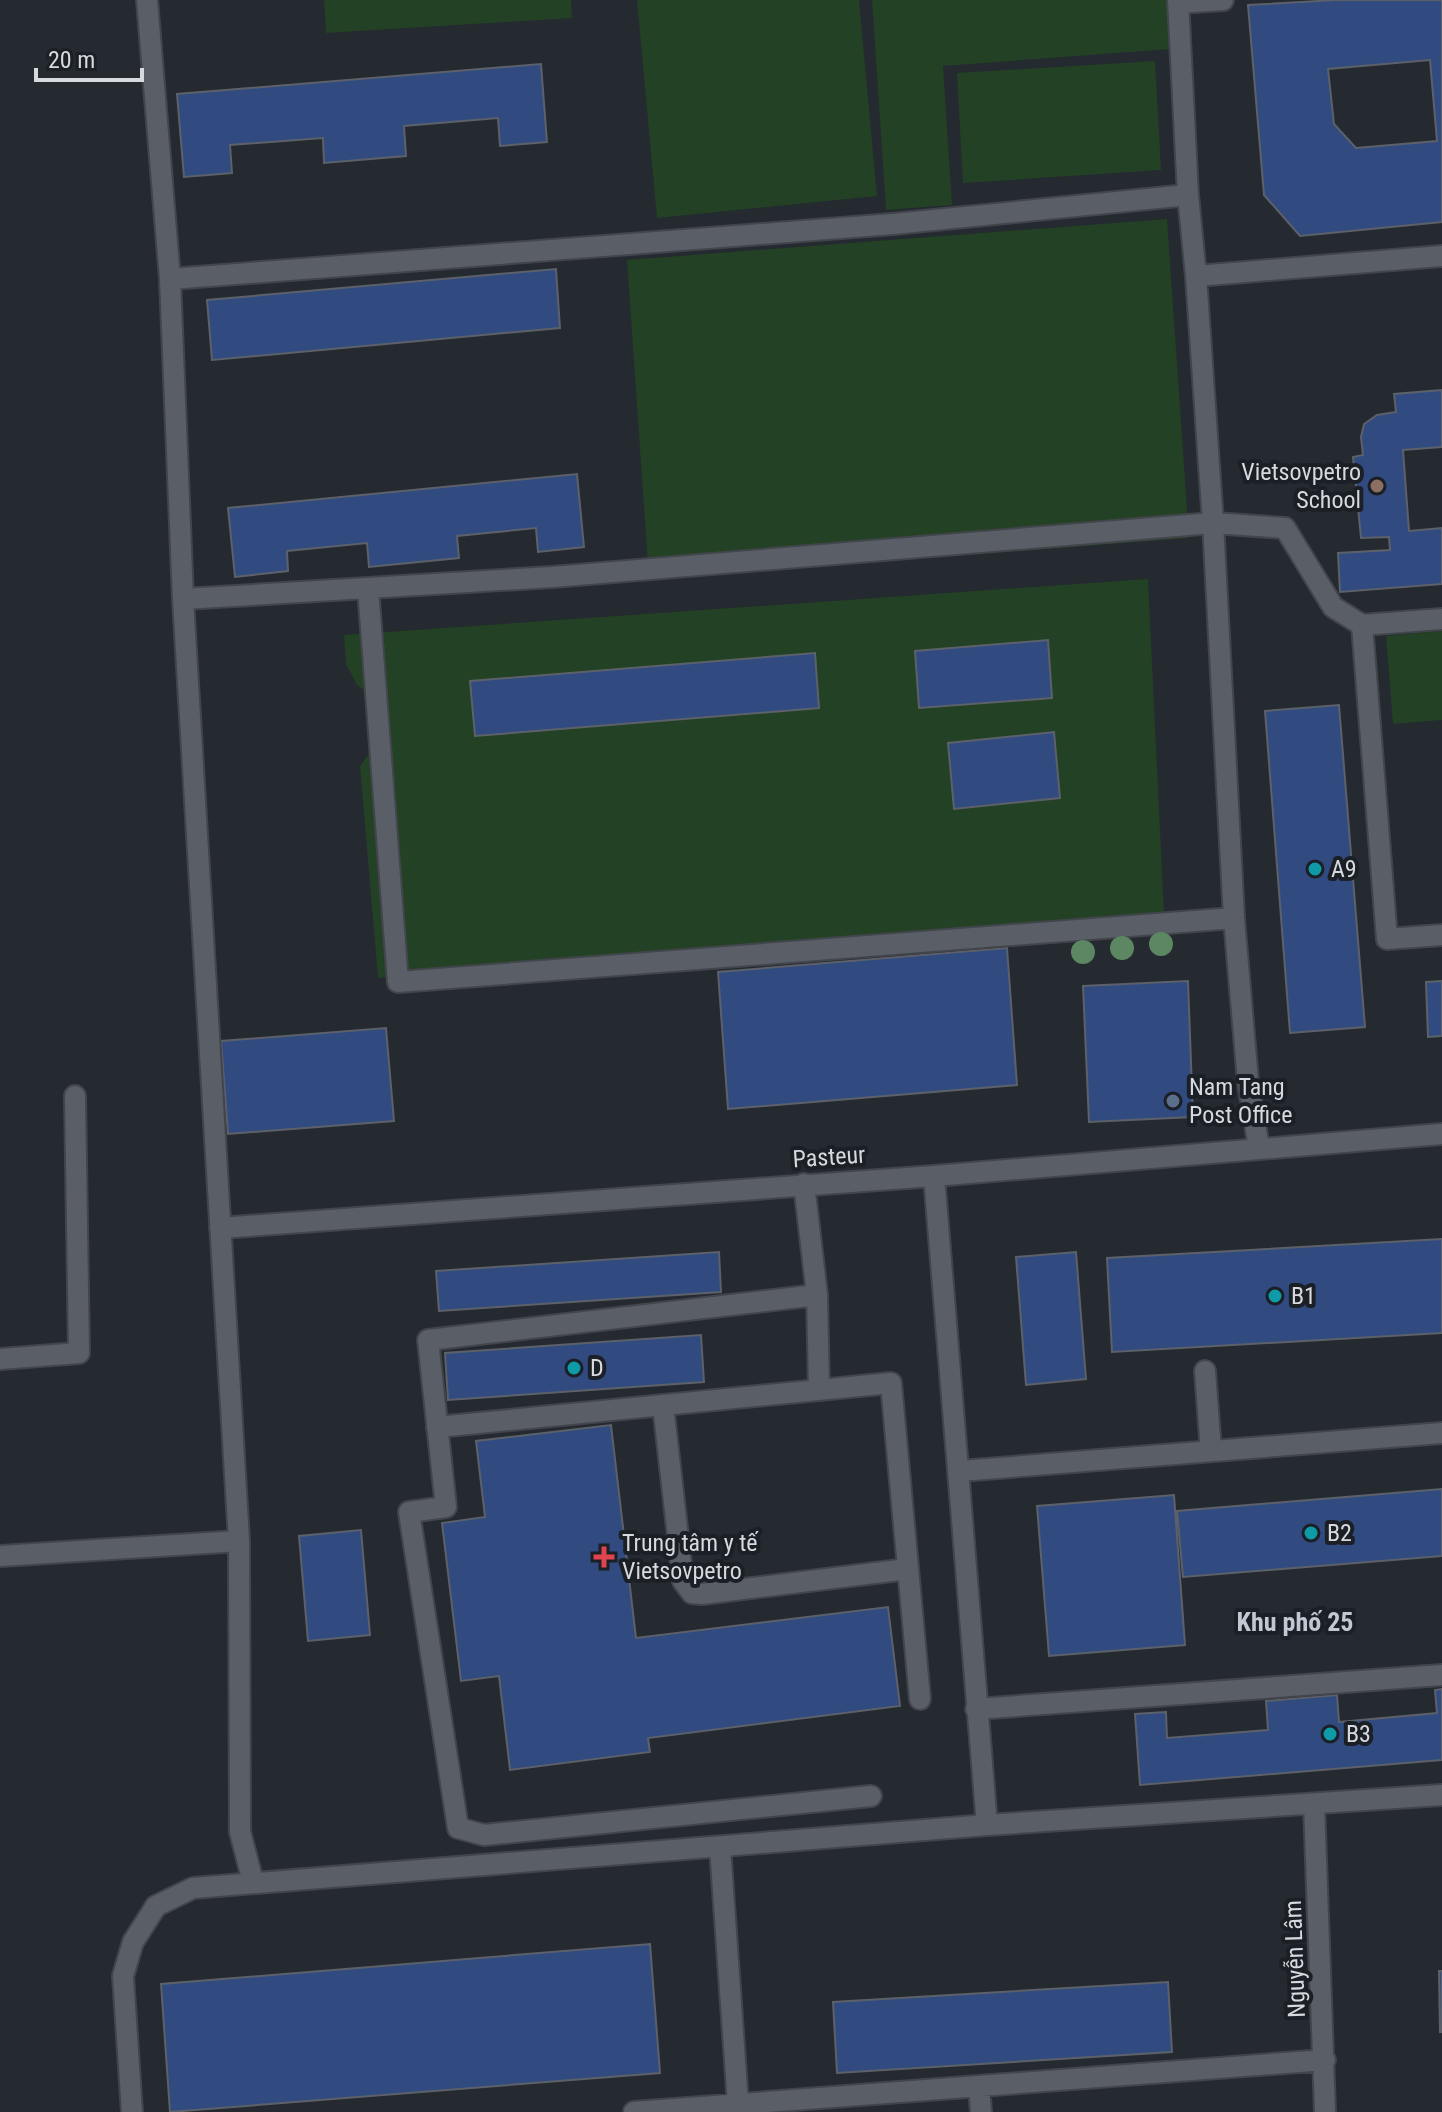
<svg xmlns="http://www.w3.org/2000/svg" width="1442" height="2112" viewBox="0 0 1442 2112" font-family="'Roboto Condensed',sans-serif">
<style>
.green{fill:#234124}
.building{fill:#314b80;stroke:#5c6169;stroke-width:2;fill-rule:evenodd}
.lines{fill:none;stroke-linecap:round;stroke-linejoin:round}
.minor-casing{stroke:#42454b;stroke-width:24}
.minor{stroke:#5a5e67;stroke-width:20}
.tree{fill:#5d8763}
.education-dot{fill:#8d6e63;stroke:#1b1f26;stroke-width:3}
.culture-dot{fill:#0f9aa8;stroke:#1b1f26;stroke-width:3}
.service-dot{fill:#5c6f8a;stroke:#1b1f26;stroke-width:3}
.health-dot{fill:#e0444e;stroke:#1b1f26;stroke-width:3}
.labels{text-anchor:middle;stroke-width:8;stroke-linejoin:round;paint-order:stroke}
.poi-label{font-size:24px;fill:#d6d9de;stroke:#1b1f26;text-anchor:start}
.street-label{font-size:24px;fill:#d6d9de;stroke:#1b1f26}
.neighbourhood-label{font-size:26px;font-weight:bold;fill:#c2c8d2;stroke:#1b1f26}
</style>
<rect width="100%" height="100%" fill="#252930"/>
<path class="green" d="M324 0H571L572 18 326 33Z
M637 0H859L877 196 657 218Z
M872 0H1167L1170 49 943 66 952 205 886 210Z
M1155 61 1161 170 963 183 957 73Z
M1167 219 1189 538 649 579 627 260Z
M1148 579 1164 914 378 978 360 766 380 738 369 694 357 685 346 664 344 635Z
M1442 631V720L1393 724 1386 636Z"/>
<path class="building" d="M1336 0H1442V222L1300 236 1264 195 1248 5ZM1430 60 1437 141 1356 148 1334 124 1328 69Z
M541 64 547 142 500 146 498 118 404 126 406 156 324 163 323 138 230 145 232 173 184 177 177 94Z
M556 269 560 328 212 360 207 300Z
M1442 390V447L1403 450 1409 531 1442 528V584L1340 592 1338 553 1390 550 1389 537 1361 538 1353 457 1363 455 1361 437 1364 424 1377 415 1396 412 1394 394Z
M577 474 584 547 538 552 536 528 457 536 459 558 369 567 367 543 287 551 288 571 235 577 228 508Z
M1048 640 1052 698 919 708 915 651Z
M815 653 819 708 475 736 470 681Z
M1339 705 1365 1027 1290 1033 1265 711Z
M1054 732 1060 798 954 809 948 743Z
M1007 948 1017 1085 728 1109 718 972Z
M1188 981 1193 1117 1089 1122 1083 986Z
M1442 981V1036L1428 1037 1426 982Z
M386 1028 394 1121 228 1134 221 1041Z
M1442 1239V1333L1112 1352 1107 1258Z
M719 1252 721 1292 439 1311 436 1271Z
M1076 1252 1086 1379 1026 1385 1016 1257Z
M701 1335 704 1382 448 1400 445 1353Z
M611 1425 636 1638 888 1607 900 1706 648 1738 650 1752 510 1770 499 1676 461 1681 442 1523 485 1517 476 1441Z
M1442 1489V1556L1183 1577 1177 1511Z
M1174 1495 1185 1645 1049 1656 1037 1506Z
M361 1530 370 1635 308 1641 299 1536Z
M1442 1689V1760L1140 1785 1135 1714 1166 1712 1167 1738 1268 1730 1266 1701 1337 1695 1339 1722 1437 1713 1435 1690Z
M650 1944 660 2073 170 2112 161 1984Z
M1439 1971H1442V2032H1440Z
M1168 1982 1172 2052 837 2073 833 2002Z"/>
<g class="lines">
<defs>
<path id="minor" d="M147 0 170 279 183 599 239 1541 240 1832 253 1882
M1178 0 1188 195 1196 276 1213 523 1234 918 1248 1082 1259 1148
M1178 3 1223 0
M1196 276 1442 256
M170 279 893 224 1188 195
M368 588 398 982 1234 918
M183 599 552 577 1213 523 1285 528 1333 607 1362 625 1387 939 1442 935
M1362 625 1442 619
M934 1176 987 1825
M804 1184 817 1295 819 1389
M220 1228 934 1176 1442 1134
M817 1295 428 1340 446 1507 409 1512 458 1828 484 1835 871 1796
M0 1359 79 1353 75 1096
M1205 1371 1211 1451
M663 1405 683 1581 692 1593 702 1594 908 1569
M437 1427 891 1383 920 1699
M960 1471 1442 1433
M0 1556 239 1541
M976 1709 1442 1675
M1314 1804 1325 2112
M720 1847 738 2104
M979 2086 981 2112
M132 2112 123 1976 133 1942 156 1906 193 1888 987 1825 1442 1795
M634 2112 1325 2060"/>
</defs>
<use href="#minor" class="minor-casing"/>
<use href="#minor" class="minor"/>
</g>
<g class="tree">
<circle cx="1161" cy="944" r="12"/>
<circle cx="1122" cy="948" r="12"/>
<circle cx="1083" cy="952" r="12"/>
</g>
<circle class="education-dot" cx="1377" cy="486" r="8"/>
<g class="culture-dot">
<circle cx="1315" cy="869" r="8"/>
<circle cx="1275" cy="1296" r="8"/>
<circle cx="574" cy="1368" r="8"/>
<circle cx="1311" cy="1533" r="8"/>
<circle cx="1330" cy="1734" r="8"/>
</g>
<circle class="service-dot" cx="1173" cy="1101" r="8"/>
<path class="health-dot" d="M600 1545h8v8h8v8h-8v8h-8v-8h-8v-8h8z"/>
<g class="labels">
<g class="poi-label">
<text x="1361" y="480" text-anchor="end">Vietsovpetro<tspan x="1361" dy="28">School</tspan></text>
<text x="1331" y="877">A9</text>
<text x="1189" y="1095">Nam Tang<tspan x="1189" dy="28">Post Office</tspan></text>
<text x="1291" y="1304">B1</text>
<text x="590" y="1376">D</text>
<text x="1327" y="1541">B2</text>
<text x="622" y="1551">Trung tâm y tế<tspan x="622" dy="28">Vietsovpetro</tspan></text>
<text x="1346" y="1742">B3</text>
</g>
<g class="street-label">
<text transform="translate(829 1157) rotate(-4)" y="8">Pasteur</text>
<text transform="translate(1295 1959) rotate(-92)" y="8">Nguyễn Lâm</text>
</g>
<g class="neighbourhood-label">
<text x="1295" y="1631">Khu phố 25</text>
</g>
</g>
<path d="M36 68v12h106v-12" fill="none" stroke="#d6d9de" stroke-width="4"/>
<text x="48" y="68" font-size="24" fill="#d6d9de" stroke="#1b1f26" stroke-width="6" paint-order="stroke">20 m</text>
</svg>
